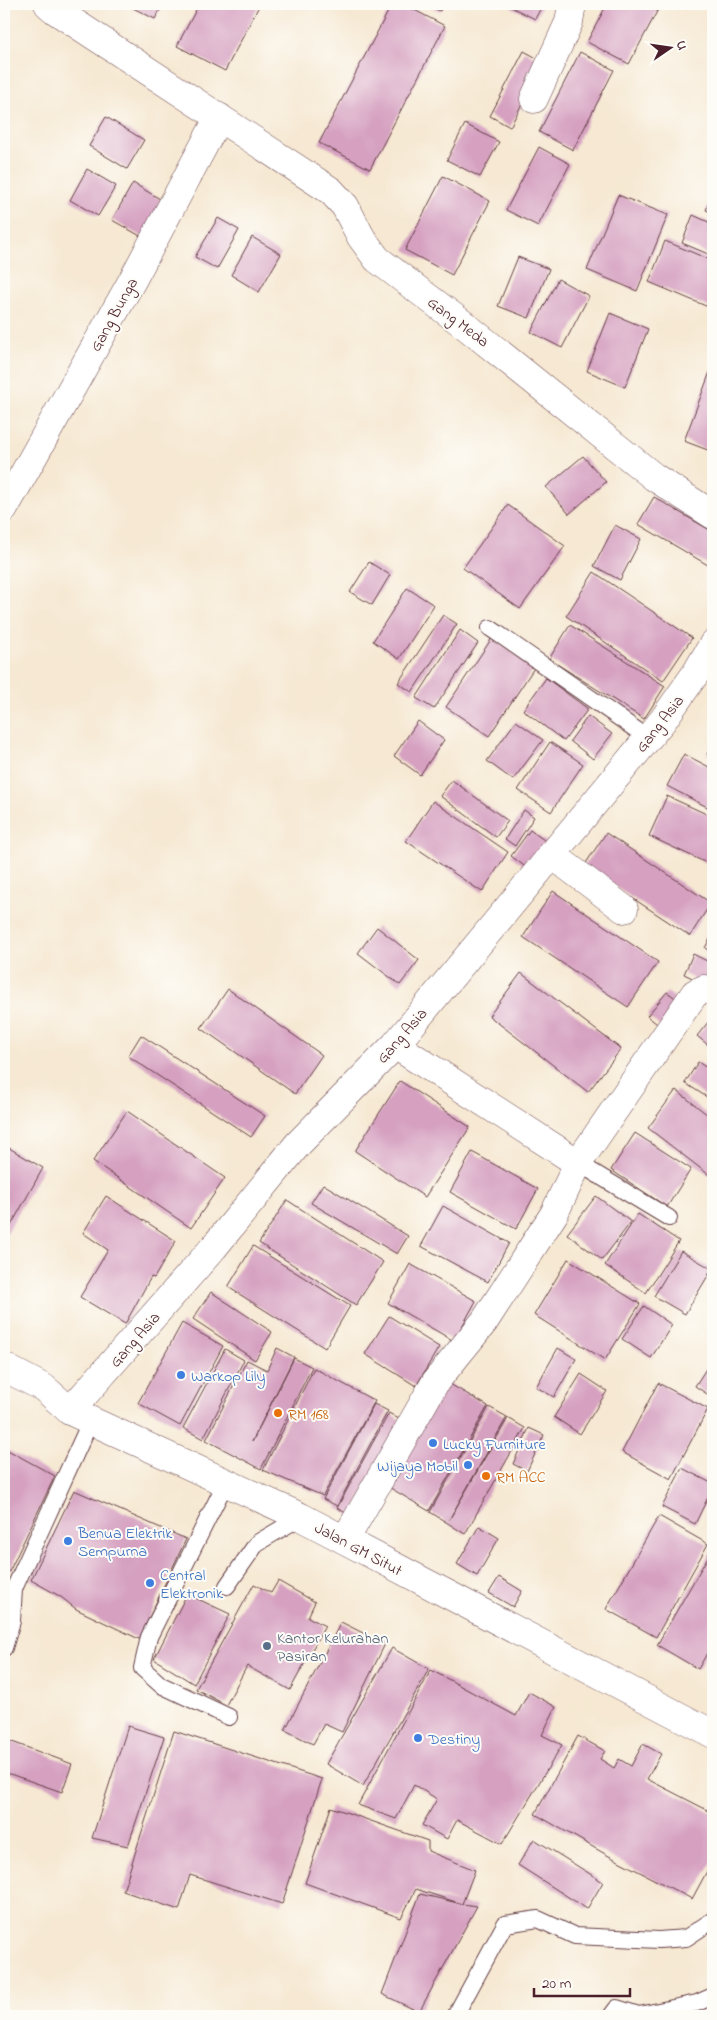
<svg xmlns="http://www.w3.org/2000/svg" width="717" height="2020" viewBox="0 0 717 2020" font-family="'Indie Flower',sans-serif">
<style>
.building{fill:#d6a1c1}
.lines{fill:none;stroke-linecap:round;stroke-linejoin:round}
.lane-casing{stroke:#643d44;stroke-width:18}
.street-casing{stroke:#643d44;stroke-width:29}
.secondary-casing{stroke:#643d44;stroke-width:29}
.lane{stroke:#fff;stroke-width:16}
.street{stroke:#fff;stroke-width:28}
.secondary{stroke:#fff;stroke-width:28}
.shop-dot{fill:#3f7fe0;stroke:#fdfcf7;stroke-width:2}
.food-dot{fill:#e8710a;stroke:#fdfcf7;stroke-width:2}
.service-dot{fill:#5c6f8a;stroke:#fdfcf7;stroke-width:2}
.labels{text-anchor:middle;stroke-width:4;stroke-linejoin:round;paint-order:stroke}
.street-label{font-size:16px;fill:#4a1f2b;stroke:#fdfcf7}
.shop-label{font-size:16px;fill:#366cbe;stroke:#fdfcf7;text-anchor:start}
.food-label{font-size:16px;fill:#c56008;stroke:#fdfcf7;text-anchor:start}
.service-label{font-size:16px;fill:#4e5e75;stroke:#fdfcf7;text-anchor:start}
</style>
<rect width="100%" height="100%" fill="#fdfcf7"/>
<filter id="ink" filterUnits="userSpaceOnUse"><feTurbulence type="fractalNoise" baseFrequency=".02" numOctaves="2"/><feDisplacementMap in="SourceGraphic" scale="10" xChannelSelector="R" yChannelSelector="G"/><feConvolveMatrix kernelMatrix="1 2 1 2 8 2 1 2 1" color-interpolation-filters="sRGB"/></filter>
<filter id="wash" filterUnits="userSpaceOnUse"><feTurbulence type="fractalNoise" baseFrequency=".0096" numOctaves="4" result="noise"/><feDisplacementMap in="SourceGraphic" scale="20" xChannelSelector="R" yChannelSelector="G"/><feGaussianBlur stdDeviation="1.12" result="paint"/><feColorMatrix in="noise" values="0 0 0 0 0 0 0 0 0 0 0 0 0 0 0 0 0 1.4 0 .05"/><feComposite in="paint" operator="in"/></filter>
<g filter="url(#wash)">
<rect width="100%" height="100%" fill="#f6e8d2"/>
<g id="blocks">
<path class="building" d="M125 4H163L155 19Z
M199 4H260L225 71 177 46Z
M392 4H403L445 26 370 169 319 143Z
M426 4H444L440 11Z
M505 4H543L535 19Z
M607 4H661L629 64 587 42Z
M524 51 544 62 510 127 490 116Z
M580 52 614 70 573 150 539 132Z
M106 117 144 140 127 169 89 146Z
M465 124 499 142 480 177 447 160Z
M539 147 570 164 538 226 506 210Z
M87 169 116 186 98 216 70 200Z
M443 176 490 201 452 275 405 250Z
M133 183 172 206 151 242 112 220Z
M713 193V213L706 210Z
M618 195 668 215 637 291 587 270Z
M693 215 713 224V256L682 243Z
M218 218 239 230 217 269 195 257Z
M252 237 281 254 259 292 231 275Z
M665 241 713 261V309L649 282Z
M518 257 549 269 529 318 498 306Z
M558 279 589 296 562 348 531 332Z
M610 313 648 329 625 387 587 371Z
M710 372 713 373V452L684 441Z
M583 456 606 482 569 514 546 487Z
M654 497 713 532V568L638 524Z
M508 505 565 546 520 609 463 568Z
M615 525 641 539 620 580 594 566Z
M369 562 390 575 372 605 350 592Z
M594 572 692 638 663 681 566 616Z
M407 588 434 605 399 659 373 641Z
M443 615 457 624 412 692 398 683Z
M570 625 665 686 644 719 549 659Z
M460 630 478 643 434 709 416 698Z
M492 638 534 668 489 736 446 707Z
M546 678 588 709 564 741 523 710Z
M588 716 612 734 593 759 570 741Z
M418 721 444 740 420 775 394 756Z
M516 721 543 740 513 780 487 761Z
M550 742 583 764 551 812 518 790Z
M713 744V758L707 754Z
M684 754 713 769V810L667 786Z
M452 780 508 821 496 837 440 796Z
M667 796 713 817V866L649 836Z
M433 801 508 852 482 892 406 841Z
M524 810 534 817 515 846 505 839Z
M530 830 551 845 531 871 511 856Z
M606 833 711 903 690 936 584 866Z
M553 891 658 962 628 1007 523 937Z
M377 927 419 960 400 985 358 953Z
M713 933V953L705 948Z
M693 954 713 964V988L684 974Z
M521 973 621 1049 588 1092 489 1016Z
M228 989 322 1055 295 1094 201 1028Z
M667 992 681 1002 661 1027 647 1016Z
M713 1016V1049L697 1036Z
M141 1035 265 1116 251 1137 128 1056Z
M698 1062 713 1072V1101L685 1083Z
M400 1081 470 1127 425 1197 355 1151Z
M676 1090 713 1119V1178L648 1128Z
M127 1111 225 1178 191 1228 93 1161Z
M635 1133 691 1169 667 1207 611 1170Z
M4 1145 43 1168 4 1238Z
M472 1152 538 1189 516 1229 450 1192Z
M323 1184 408 1236 397 1254 311 1203Z
M106 1196 176 1241 154 1278 151 1277 125 1324 80 1297 108 1250 83 1233Z
M596 1196 631 1222 602 1260 567 1234Z
M287 1200 383 1262 356 1305 259 1243Z
M443 1206 509 1243 488 1282 421 1246Z
M638 1214 679 1241 646 1293 605 1265Z
M253 1246 350 1306 325 1348 228 1287Z
M681 1251 712 1269 685 1314 654 1296Z
M568 1259 640 1304 605 1360 534 1315Z
M410 1264 476 1301 454 1341 388 1303Z
M211 1292 272 1332 255 1360 193 1319Z
M644 1306 672 1325 651 1358 622 1339Z
M389 1316 439 1347 416 1386 365 1354Z
M182 1323 223 1346 180 1426 138 1403Z
M277 1348 294 1357 252 1442 294 1358 312 1367 261 1469 206 1440 247 1360 267 1370Z
M558 1348 576 1359 554 1397 536 1387Z
M225 1349 244 1360 203 1439 183 1428Z
M713 1358V1398L695 1386Z
M314 1368 375 1401 323 1496 263 1470Z
M581 1374 607 1391 580 1434 554 1417Z
M441 1379 488 1406 429 1511 382 1483Z
M658 1383 708 1409 671 1479 622 1452Z
M374 1404 388 1411 337 1506 323 1499Z
M489 1407 507 1417 449 1520 508 1418 525 1428 465 1534 430 1512Z
M389 1413 402 1421 351 1516 337 1508Z
M529 1428 544 1435 527 1471 513 1464Z
M4 1448 55 1476 9 1572 4 1570Z
M682 1468 713 1484V1487L695 1524 662 1507Z
M74 1490 186 1539 139 1639 76 1609 61 1597 31 1580Z
M659 1516 708 1544 656 1637 606 1609Z
M479 1526 499 1538 477 1576 457 1564Z
M713 1548V1643L698 1669 657 1645Z
M499 1577 522 1591 513 1607 489 1593Z
M278 1581 315 1602 308 1617 325 1626 290 1690 247 1666 226 1705 196 1689 254 1584 271 1593Z
M187 1594 230 1614 194 1684 154 1659Z
M341 1622 385 1644 342 1732 324 1724 313 1744 285 1730Z
M392 1648 429 1669 363 1786 326 1764Z
M431 1670 516 1716 529 1692 556 1707 542 1735 562 1745 502 1844 457 1820 447 1839 422 1825 437 1799 414 1785 396 1819 358 1805Z
M128 1726 164 1737 128 1846 92 1838Z
M174 1731 322 1779 282 1904 190 1875 179 1910 123 1891Z
M578 1736 605 1751 600 1759 614 1768 619 1759 631 1766 643 1744 661 1754 647 1779 713 1813V1860L692 1899 607 1855 535 1814Z
M4 1739 72 1764 62 1792 4 1772Z
M331 1807 428 1841V1851L475 1870 462 1904 477 1906 419 2012 382 1994 420 1894 462 1904 416 1889 401 1918 305 1883Z
M534 1839 603 1882 587 1909 518 1865Z"/>
</g>
</g>
<g filter="url(#ink)">
<use href="#blocks" fill-opacity="0" stroke="#643d44" stroke-width="1"/>
<g class="lines">
<defs>
<path id="lane" d="M490 628 648 738
M578 1163 669 1218
M226 1482 149 1637 142 1668 161 1685 229 1717
M227 1586 257 1543 301 1517
M4 1648 12 1621 14 1589 91 1420
M455 2016 505 1924 538 1919 575 1936 659 1940 686 1938 713 1920
M611 2016 617 2008 639 2015 697 2003 713 1996"/>
<path id="street" d="M48 4 55 10 331 191 345 206 361 237 377 259 467 327 654 477 713 515
M534 99 569 22 572 4
M4 509 133 279 219 117
M551 854 624 909
M395 1045 578 1163
M70 1411 214 1247 298 1144 395 1045 663 720 696 673 713 644
M345 1540 436 1381 484 1322 554 1214 578 1163 695 993 704 989 713 991"/>
<path id="secondary" d="M4 1367 44 1388 70 1411 301 1517 713 1734"/>
</defs>
<use href="#lane" class="lane-casing"/>
<use href="#street" class="street-casing"/>
<use href="#secondary" class="secondary-casing"/>
<use href="#lane" class="lane"/>
<use href="#street" class="street"/>
<use href="#secondary" class="secondary"/>
</g>
</g>
<g class="shop-dot">
<circle cx="181" cy="1375" r="5"/>
<circle cx="433" cy="1443" r="5"/>
<circle cx="468" cy="1465" r="5"/>
<circle cx="68" cy="1541" r="5"/>
<circle cx="150" cy="1583" r="5"/>
<circle cx="418" cy="1738" r="5"/>
</g>
<g class="food-dot">
<circle cx="278" cy="1413" r="5"/>
<circle cx="486" cy="1476" r="5"/>
</g>
<circle class="service-dot" cx="267" cy="1646" r="5"/>
<g class="labels">
<g class="street-label">
<text transform="translate(113 314) rotate(-61)" y="6">Gang Bunga</text>
<text transform="translate(459 321) rotate(37)" y="6">Gang Meda</text>
<text transform="translate(659 723) rotate(-52)" y="6">Gang Asia</text>
<text transform="translate(401 1035) rotate(-49)" y="6">Gang Asia</text>
<text transform="translate(134 1339) rotate(-49)" y="6">Gang Asia</text>
<text transform="translate(359 1548) rotate(28)" y="6">Jalan GM Situt</text>
</g>
<g class="shop-label">
<text x="191" y="1381">Warkop Lily</text>
<text x="443" y="1449">Lucky Furniture</text>
<text x="458" y="1471" text-anchor="end">Wijaya Mobil</text>
<text x="78" y="1538">Benua Elektrik<tspan x="78" dy="18">Sempurna</tspan></text>
<text x="160" y="1580">Central<tspan x="160" dy="18">Elektronik</tspan></text>
<text x="428" y="1744">Destiny</text>
</g>
<g class="food-label">
<text x="288" y="1419">RM 168</text>
<text x="496" y="1482">RM ACC</text>
</g>
<g class="service-label">
<text x="277" y="1643">Kantor Kelurahan<tspan x="277" dy="18">Pasiran</tspan></text>
</g>
</g>
<rect width="717" height="2020" fill="none" stroke="#fdfcf7" stroke-width="20"/>
<g transform="translate(670 48) rotate(77)" stroke="#fdfcf7" stroke-width="4" paint-order="stroke">
<path d="M0-4L9 19L0 12L-9 19Z" fill="#4a1f2b"/>
<text y="-8" font-size="14" font-weight="bold" text-anchor="middle" fill="#4a1f2b">U</text>
</g>
<path d="M534 1988v8h96v-8" fill="none" stroke="#4a1f2b" stroke-width="2.5"/>
<text x="542" y="1988" font-size="15" fill="#4a1f2b" stroke="#fdfcf7" stroke-width="4" paint-order="stroke">20 m</text>
</svg>
